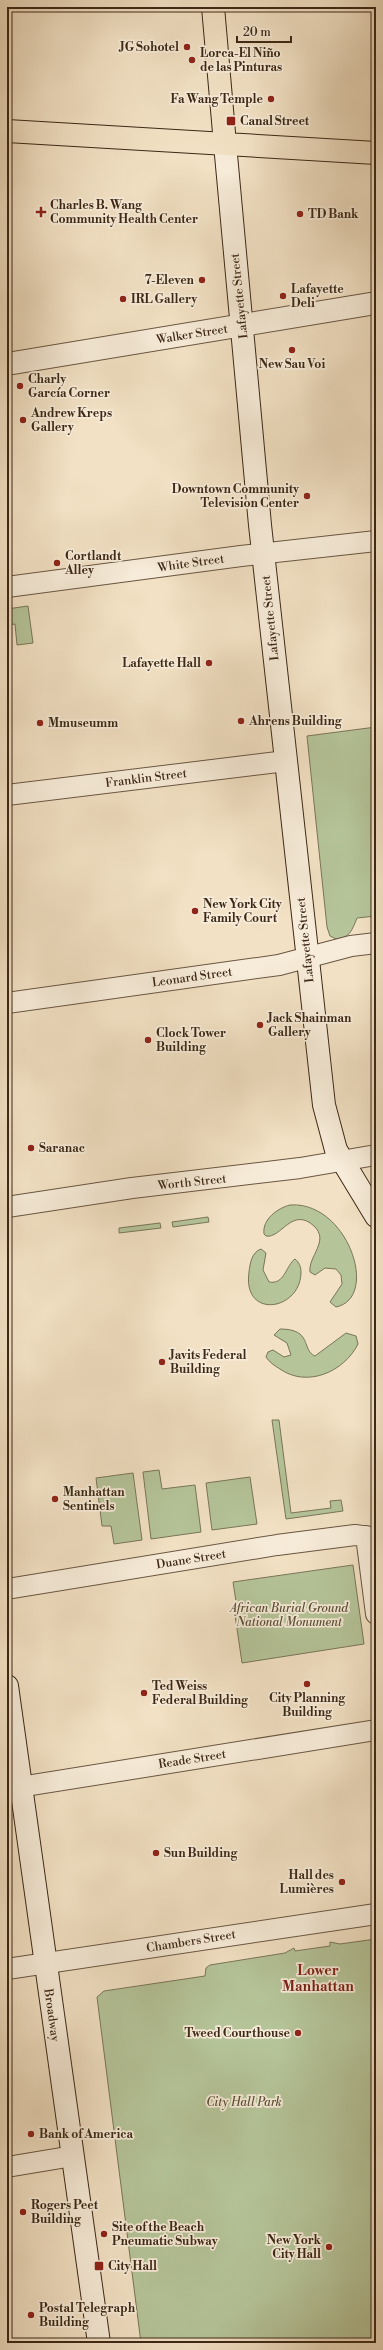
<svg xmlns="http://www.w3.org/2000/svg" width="383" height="2350" viewBox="0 0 383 2350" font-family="'Libre Bodoni',serif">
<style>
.green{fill:#b5c499;stroke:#787658}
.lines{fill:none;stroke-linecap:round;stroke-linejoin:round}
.minor-casing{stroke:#6a5642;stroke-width:22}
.tertiary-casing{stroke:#6a5642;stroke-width:24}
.secondary-casing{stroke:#3c2816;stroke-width:24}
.primary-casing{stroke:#3c2816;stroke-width:24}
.minor{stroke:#f7ecd9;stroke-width:20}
.tertiary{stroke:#f7ecd9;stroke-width:22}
.secondary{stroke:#f7ecd9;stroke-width:22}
.primary{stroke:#f2e1c4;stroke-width:22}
.poi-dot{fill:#8f2418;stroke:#f7ecd9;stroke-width:1.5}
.labels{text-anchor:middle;stroke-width:3.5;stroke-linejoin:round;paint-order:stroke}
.poi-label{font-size:12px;font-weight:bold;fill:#3c2816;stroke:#f7ecd9;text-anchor:start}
.street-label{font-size:12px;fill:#3c2816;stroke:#f7ecd9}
.park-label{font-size:12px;font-style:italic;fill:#5a4f37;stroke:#f7ecd9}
.quarter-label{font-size:14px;font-weight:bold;fill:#7a1f14;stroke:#f7ecd9}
</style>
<rect width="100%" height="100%" fill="#f2e1c4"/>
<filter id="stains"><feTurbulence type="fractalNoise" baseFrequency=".005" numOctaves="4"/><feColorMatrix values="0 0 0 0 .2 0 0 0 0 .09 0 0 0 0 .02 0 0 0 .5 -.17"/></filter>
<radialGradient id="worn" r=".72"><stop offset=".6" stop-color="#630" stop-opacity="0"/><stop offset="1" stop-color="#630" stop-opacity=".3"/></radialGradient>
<path class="green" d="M28 606 33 643 17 645 15 624 7 625V609Z
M376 727V916L357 918C352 930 350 938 336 939L330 936 327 927 307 736Z
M290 1205C348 1201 380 1298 336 1307L330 1302 342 1284 341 1275 336 1269 325 1268 315 1275 310 1272C308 1256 330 1241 314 1226 292 1206 281 1239 266 1236L264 1234C262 1219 278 1208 290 1205Z
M208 1217 209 1222 173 1227 172 1222Z
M160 1223 161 1228 119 1233V1228Z
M261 1249 266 1253 263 1270 269 1282C285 1285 286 1265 295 1259 299 1262 301 1267 301 1272 301 1311 242 1320 249 1272 250 1263 252 1252 261 1249Z
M280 1329C313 1329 301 1350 315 1356L346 1333 356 1336 358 1344C344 1372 307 1388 280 1369 275 1366 269 1362 266 1357L268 1352 273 1350 284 1357 291 1355 287 1343 274 1335Z
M272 1420H279L291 1513 331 1508 330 1501 341 1500 343 1511 286 1519Z
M159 1470 162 1489 195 1485 201 1532 151 1539 143 1472Z
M133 1473 142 1540 114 1544 111 1526H102L96 1478Z
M250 1477 257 1524 212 1530 206 1483Z
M353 1565 364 1644 242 1663 234 1608H237L233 1582Z
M376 1939V2343H141L97 1997 104 1991 205 1976 206 1968 210 1965 285 1953 294 1948 295 1951 330 1946V1942L340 1944Z"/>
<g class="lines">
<defs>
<path id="minor" d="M7 587 241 556 376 541
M7 795 286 761
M7 1003 279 965 351 946 376 943
M7 1207 132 1188 300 1168 376 1155
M366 1536 376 1614
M7 1589 277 1545 355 1535 376 1538
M7 1789 376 1730
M7 1969 376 1914
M7 2167 73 2156"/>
<path id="tertiary" d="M7 364 376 303"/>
<path id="secondary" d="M225 144 260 525 324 1105 336 1150 376 1216
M7 1686 99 2343"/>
<path id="primary" d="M213 7 225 144
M7 131 376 153"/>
</defs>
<use href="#minor" class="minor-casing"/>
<use href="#tertiary" class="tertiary-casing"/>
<use href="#secondary" class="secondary-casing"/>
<use href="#primary" class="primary-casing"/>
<use href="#minor" class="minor"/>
<use href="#tertiary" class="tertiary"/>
<use href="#secondary" class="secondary"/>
<use href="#primary" class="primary"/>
</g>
<g class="poi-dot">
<circle cx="187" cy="47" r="4"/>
<circle cx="192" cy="60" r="4"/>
<circle cx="271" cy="99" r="4"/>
<rect x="226" y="116" width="10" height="10" rx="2"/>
<path d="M39 206h4v4h4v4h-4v4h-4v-4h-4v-4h4z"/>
<circle cx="300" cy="214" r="4"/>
<circle cx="202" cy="280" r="4"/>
<circle cx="283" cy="296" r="4"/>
<circle cx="123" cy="299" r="4"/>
<circle cx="292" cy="350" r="4"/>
<circle cx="20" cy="386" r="4"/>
<circle cx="23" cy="420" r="4"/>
<circle cx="307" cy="496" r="4"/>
<circle cx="57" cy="563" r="4"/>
<circle cx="209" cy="663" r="4"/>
<circle cx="241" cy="721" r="4"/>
<circle cx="40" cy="723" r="4"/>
<circle cx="195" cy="911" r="4"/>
<circle cx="260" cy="1025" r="4"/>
<circle cx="148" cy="1040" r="4"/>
<circle cx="31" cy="1148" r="4"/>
<circle cx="162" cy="1362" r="4"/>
<circle cx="55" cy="1499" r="4"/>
<circle cx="307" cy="1684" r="4"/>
<circle cx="144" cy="1693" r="4"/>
<circle cx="156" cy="1853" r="4"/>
<circle cx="342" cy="1882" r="4"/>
<circle cx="298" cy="2033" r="4"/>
<circle cx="31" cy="2134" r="4"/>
<circle cx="23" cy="2212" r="4"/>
<circle cx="104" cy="2234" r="4"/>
<circle cx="329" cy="2247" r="4"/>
<rect x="94" y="2261" width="10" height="10" rx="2"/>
<circle cx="31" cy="2315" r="4"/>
</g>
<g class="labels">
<g class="poi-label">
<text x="179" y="51" text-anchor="end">JG Sohotel</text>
<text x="200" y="57">Lorca-El Niño<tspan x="200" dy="14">de las Pinturas</tspan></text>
<text x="263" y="103" text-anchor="end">Fa Wang Temple</text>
<text x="240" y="125">Canal Street</text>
<text x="50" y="209">Charles B. Wang<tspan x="50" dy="14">Community Health Center</tspan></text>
<text x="308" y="218">TD Bank</text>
<text x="194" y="284" text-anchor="end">7-Eleven</text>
<text x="291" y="293">Lafayette<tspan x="291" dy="14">Deli</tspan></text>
<text x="131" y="303">IRL Gallery</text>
<text x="292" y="368" text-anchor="middle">New Sau Voi</text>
<text x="28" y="383">Charly<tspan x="28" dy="14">García Corner</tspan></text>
<text x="31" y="417">Andrew Kreps<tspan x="31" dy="14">Gallery</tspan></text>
<text x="299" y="493" text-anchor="end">Downtown Community<tspan x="299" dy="14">Television Center</tspan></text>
<text x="65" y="560">Cortlandt<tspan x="65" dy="14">Alley</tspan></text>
<text x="201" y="667" text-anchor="end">Lafayette Hall</text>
<text x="249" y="725">Ahrens Building</text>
<text x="48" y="727">Mmuseumm</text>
<text x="203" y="908">New York City<tspan x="203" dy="14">Family Court</tspan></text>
<text x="268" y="1022">Jack Shainman<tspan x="268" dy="14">Gallery</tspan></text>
<text x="156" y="1037">Clock Tower<tspan x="156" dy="14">Building</tspan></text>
<text x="39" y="1152">Saranac</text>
<text x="170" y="1359">Javits Federal<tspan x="170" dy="14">Building</tspan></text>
<text x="63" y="1496">Manhattan<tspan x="63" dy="14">Sentinels</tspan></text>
<text x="152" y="1690">Ted Weiss<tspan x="152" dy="14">Federal Building</tspan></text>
<text x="307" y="1702" text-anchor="middle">City Planning<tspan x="307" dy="14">Building</tspan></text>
<text x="164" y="1857">Sun Building</text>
<text x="334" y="1879" text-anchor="end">Hall des<tspan x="334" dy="14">Lumières</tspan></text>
<text x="290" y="2037" text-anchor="end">Tweed Courthouse</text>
<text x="39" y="2138">Bank of America</text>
<text x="31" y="2209">Rogers Peet<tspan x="31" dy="14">Building</tspan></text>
<text x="112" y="2231">Site of the Beach<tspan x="112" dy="14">Pneumatic Subway</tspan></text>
<text x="321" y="2244" text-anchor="end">New York<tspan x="321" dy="14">City Hall</tspan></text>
<text x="108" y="2270">City Hall</text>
<text x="39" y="2312">Postal Telegraph<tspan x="39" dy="14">Building</tspan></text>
</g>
<g class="street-label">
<text transform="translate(239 296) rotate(-96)" y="4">Lafayette Street</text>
<text transform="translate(192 334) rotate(-9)" y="4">Walker Street</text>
<text transform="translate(191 563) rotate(-8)" y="4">White Street</text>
<text transform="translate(270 618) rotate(-96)" y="4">Lafayette Street</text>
<text transform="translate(146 778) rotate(-7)" y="4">Franklin Street</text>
<text transform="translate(305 940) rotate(-96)" y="4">Lafayette Street</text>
<text transform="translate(192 977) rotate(-8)" y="4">Leonard Street</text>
<text transform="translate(192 1182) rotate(-6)" y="4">Worth Street</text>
<text transform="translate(191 1559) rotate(-9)" y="4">Duane Street</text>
<text transform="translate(192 1759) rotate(-9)" y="4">Reade Street</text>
<text transform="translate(191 1941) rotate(-9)" y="4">Chambers Street</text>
<text transform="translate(52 2015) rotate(82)" y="4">Broadway</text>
</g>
<g class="park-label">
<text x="289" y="1612">African Burial Ground<tspan x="289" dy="14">National Monument</tspan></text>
<text x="244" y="2106">City Hall Park</text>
</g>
<g class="quarter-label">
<text x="318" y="1975">Lower<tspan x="318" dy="16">Manhattan</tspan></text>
</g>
</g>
<rect width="383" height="2350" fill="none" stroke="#f2e1c4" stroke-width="24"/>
<rect x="8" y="8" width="367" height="2334" fill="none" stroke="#3c2816" stroke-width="2"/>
<rect x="12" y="12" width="359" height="2326" fill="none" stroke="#3c2816"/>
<path d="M237 36v6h54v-6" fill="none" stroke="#3c2816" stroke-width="2"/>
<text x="243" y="36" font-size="12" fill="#3c2816" stroke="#f7ecd9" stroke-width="3" paint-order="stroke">20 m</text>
<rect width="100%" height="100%" filter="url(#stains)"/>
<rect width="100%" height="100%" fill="url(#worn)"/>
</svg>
